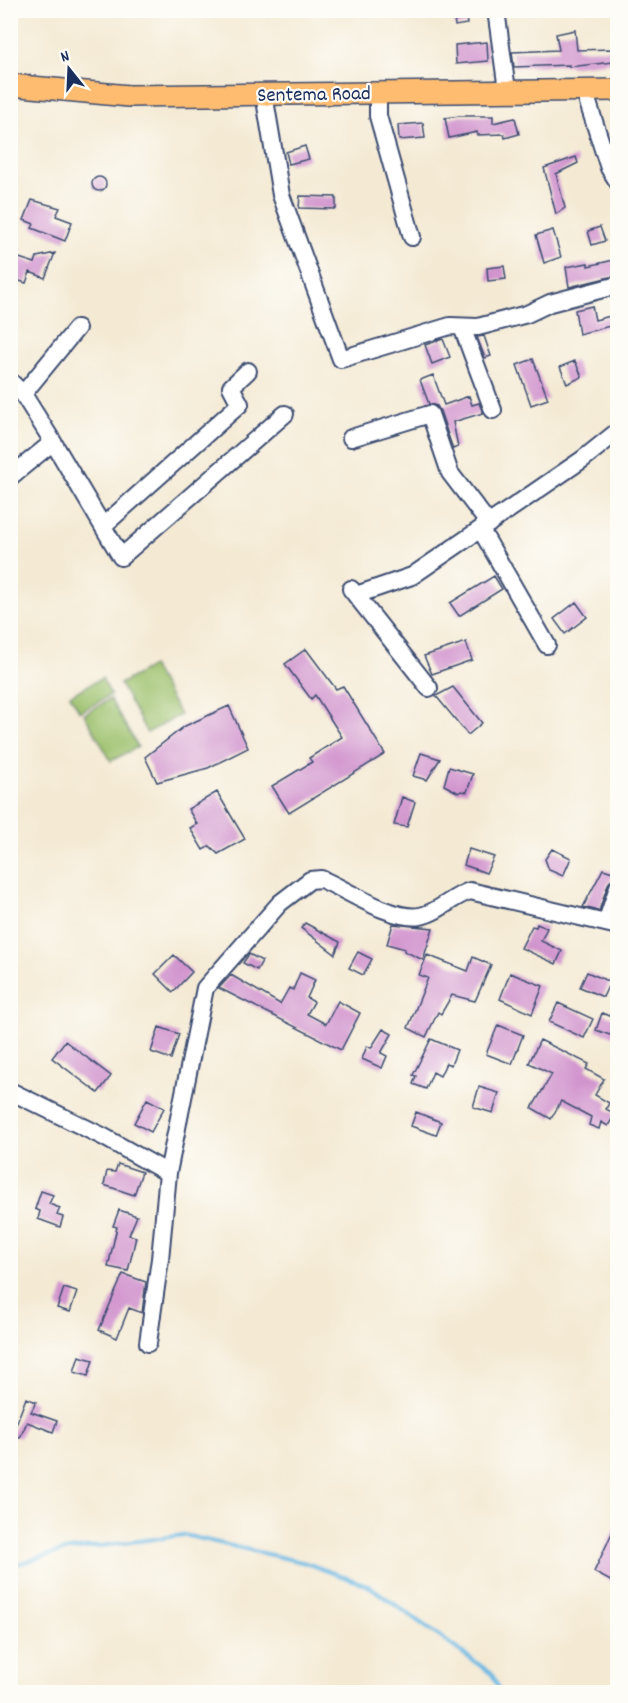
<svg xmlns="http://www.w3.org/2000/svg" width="628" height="1703" viewBox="0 0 628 1703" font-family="Dekko,sans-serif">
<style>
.green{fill:#9bc06b;stroke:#5b7864;stroke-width:1.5}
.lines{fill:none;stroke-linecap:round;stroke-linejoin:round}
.stream{stroke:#69b8e3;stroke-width:4}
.building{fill:#d194ce}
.minor-casing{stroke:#3c4b70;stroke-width:20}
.major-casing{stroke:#3c4b70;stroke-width:24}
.minor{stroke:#fff;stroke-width:16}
.major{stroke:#fdbc6f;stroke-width:21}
.labels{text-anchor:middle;stroke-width:4.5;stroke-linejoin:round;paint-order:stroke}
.street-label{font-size:21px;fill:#1b2f5e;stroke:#fdfcf7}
</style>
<rect width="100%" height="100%" fill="#fdfcf7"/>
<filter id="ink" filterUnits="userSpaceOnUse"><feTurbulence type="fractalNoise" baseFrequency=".0167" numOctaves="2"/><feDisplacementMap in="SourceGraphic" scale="12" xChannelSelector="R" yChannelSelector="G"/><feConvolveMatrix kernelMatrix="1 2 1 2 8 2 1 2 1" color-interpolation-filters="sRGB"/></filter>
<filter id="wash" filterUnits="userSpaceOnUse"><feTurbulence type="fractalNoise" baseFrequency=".008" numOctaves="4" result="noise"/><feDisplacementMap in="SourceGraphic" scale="24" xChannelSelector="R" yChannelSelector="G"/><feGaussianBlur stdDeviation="1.35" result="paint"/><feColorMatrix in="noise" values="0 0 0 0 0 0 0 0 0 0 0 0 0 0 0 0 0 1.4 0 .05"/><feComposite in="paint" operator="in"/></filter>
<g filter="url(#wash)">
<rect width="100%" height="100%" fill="#f4ead4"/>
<path class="green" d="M152 666 180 715 147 733 120 684Z
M102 678 111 695 80 712 70 695Z
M110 699 138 747 111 761 84 714Z"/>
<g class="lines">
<path class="stream" d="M10 1566 63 1551 184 1535 306 1563 369 1586 492 1674 500 1692"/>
</g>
<g id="blocks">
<path class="building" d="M453 10H465L467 24 455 26Z
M575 30 577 50 612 49 613 62 569 67V65L514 67 512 52 559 50 556 34Z
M487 42 488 61 456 64 455 45Z
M460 116H493V123L515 118 519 134 505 138 504 134 477 135V132L449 138 445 118Z
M423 123 425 138 399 140 398 125Z
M305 146 309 159 289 164 286 152Z
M576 157 578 163 556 174 565 208 556 214 544 168Z
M92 184a7 7 0 1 1 14 0a7 7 0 1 1-14 0Z
M300 196 336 197V209L299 208Z
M32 200 60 208 56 216 72 222 65 241 32 228 34 224 24 220Z
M600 227 605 241 592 245 588 231Z
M553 230 561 257 544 263 536 235Z
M55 253 45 278 30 272 26 283 10 278V255L35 263 37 257Z
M618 259V275L569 287 566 267 588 263V266Z
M504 266 506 279 488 281 487 268Z
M592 306 595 320 618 314V324L579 334 575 310Z
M484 336 491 356 485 358 477 337Z
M443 339 450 357 432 364 425 345Z
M533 359 548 399 531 405 517 365Z
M575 361 582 377 567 384 560 367Z
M433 375 444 405 469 396 472 405 479 403 483 413 453 422 458 447 453 449 440 411 437 406 429 404 420 380Z
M494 576 502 589 459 616 450 603Z
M576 602 587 617 565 634 554 619Z
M466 642 472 660 432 674 424 656Z
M306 649 336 689 343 686 385 754 289 813 272 786 312 762 309 758 342 737 315 695 311 699 285 664Z
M453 687 482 723 468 735 436 696Z
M229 706 248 748 208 768 157 782 145 757 185 726Z
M421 753 440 759 427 780 413 776Z
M449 767 473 774 467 792 461 791 459 793 444 785Z
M217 792 245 839 218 854 210 846 203 850 190 828 197 824 188 809Z
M402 797 415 802 407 827 394 825Z
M469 849 494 857 486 873 464 865Z
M552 849 571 858 563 876 549 870 545 859Z
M603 869 616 873 608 884 599 911 583 907Z
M305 923 340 942 335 954 301 928Z
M393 924 433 928 423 960 404 951 405 949 387 944Z
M537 924 547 928 541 941 562 951 556 964 521 948 532 926 536 927Z
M358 952 372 959 363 975 349 968Z
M249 954 262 961 257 970 243 963Z
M174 955 192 972 173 992 155 974Z
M427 955 468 971 473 957 491 965 475 1001 452 995 441 1014 438 1012 426 1037 408 1028 428 978 419 975Z
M587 972 610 982 603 997 580 987Z
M300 973 315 980 307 998 314 1002 307 1014 326 1024 338 1001 360 1013 341 1050 219 988 231 975 280 1004 289 988 293 990Z
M510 973 543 986 532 1014 500 999Z
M558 1003 593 1019 584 1038 549 1022Z
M602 1013 618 1019V1038L596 1030Z
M498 1025 523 1035 512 1064 486 1054Z
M159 1027 179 1034 171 1059 151 1052Z
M383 1029 392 1034 381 1053 387 1056 382 1068 362 1059 367 1046 371 1048Z
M431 1039 457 1050 451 1065 446 1063 440 1076 433 1072 426 1089 413 1084 416 1076 413 1075Z
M540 1040 589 1064 586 1069 604 1079 595 1095 609 1103 606 1109 615 1114 608 1126 601 1122 599 1129 589 1125 591 1117 561 1101 551 1119 532 1108 552 1074 529 1063Z
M65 1041 111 1076 98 1093 52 1058Z
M479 1087 499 1093 493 1113 473 1107Z
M147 1099 164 1108 151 1132 134 1123Z
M416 1112 441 1122 436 1135 411 1126Z
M118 1164 142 1172 134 1195 104 1185 107 1171 115 1172Z
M41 1191 53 1195 49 1204 60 1208 57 1215 63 1217 60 1227 38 1219 40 1211 35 1209Z
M119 1210 137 1216 129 1235 136 1237 128 1271 108 1267 117 1227 113 1226Z
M123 1274 146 1282 142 1313 129 1308 117 1338 99 1330Z
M64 1288 77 1292 70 1312 57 1308Z
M79 1356 93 1360 88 1376 74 1372Z
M26 1398 36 1402 31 1412 57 1421 53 1432 27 1422 20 1438 12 1435Z
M618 1520V1576L614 1583 594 1572Z"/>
</g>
</g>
<g filter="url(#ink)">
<use href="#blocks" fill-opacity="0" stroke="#3c4b70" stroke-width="1.5"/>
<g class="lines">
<defs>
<path id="minor" d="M496 10 507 90
M584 90 609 168 618 182
M378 92V116L412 237
M264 94 281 195 341 359 450 326 478 327 527 314 550 303 618 285
M462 327 493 410
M10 381 23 394 53 442 121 557 285 414
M23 394 77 328
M351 438 430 414 450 473 489 524
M10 477 53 442
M103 526 240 404 231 387 248 371
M481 530 547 645
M351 589 429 688
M356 595 412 576 583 459 618 431
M606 923 618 887
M10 1091 104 1137 168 1173
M148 1343 160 1259 168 1173 205 988 280 903 310 880 321 879C348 890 392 921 420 916 438 913 453 896 470 891L618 926"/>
<path id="major" d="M10 85 129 96 618 90"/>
</defs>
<use href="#minor" class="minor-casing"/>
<use href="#major" class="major-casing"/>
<use href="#minor" class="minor"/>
<use href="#major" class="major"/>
</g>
</g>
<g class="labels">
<g class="street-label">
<text transform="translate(314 93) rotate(-1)" y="7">Sentema Road</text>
</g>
</g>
<rect width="628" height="1703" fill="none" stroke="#fdfcf7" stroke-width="36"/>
<g transform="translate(69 69) rotate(342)" stroke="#fdfcf7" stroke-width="4.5" paint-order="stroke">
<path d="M0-4.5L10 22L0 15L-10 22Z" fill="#1b2f5e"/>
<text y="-9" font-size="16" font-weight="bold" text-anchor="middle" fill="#1b2f5e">N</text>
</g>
</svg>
